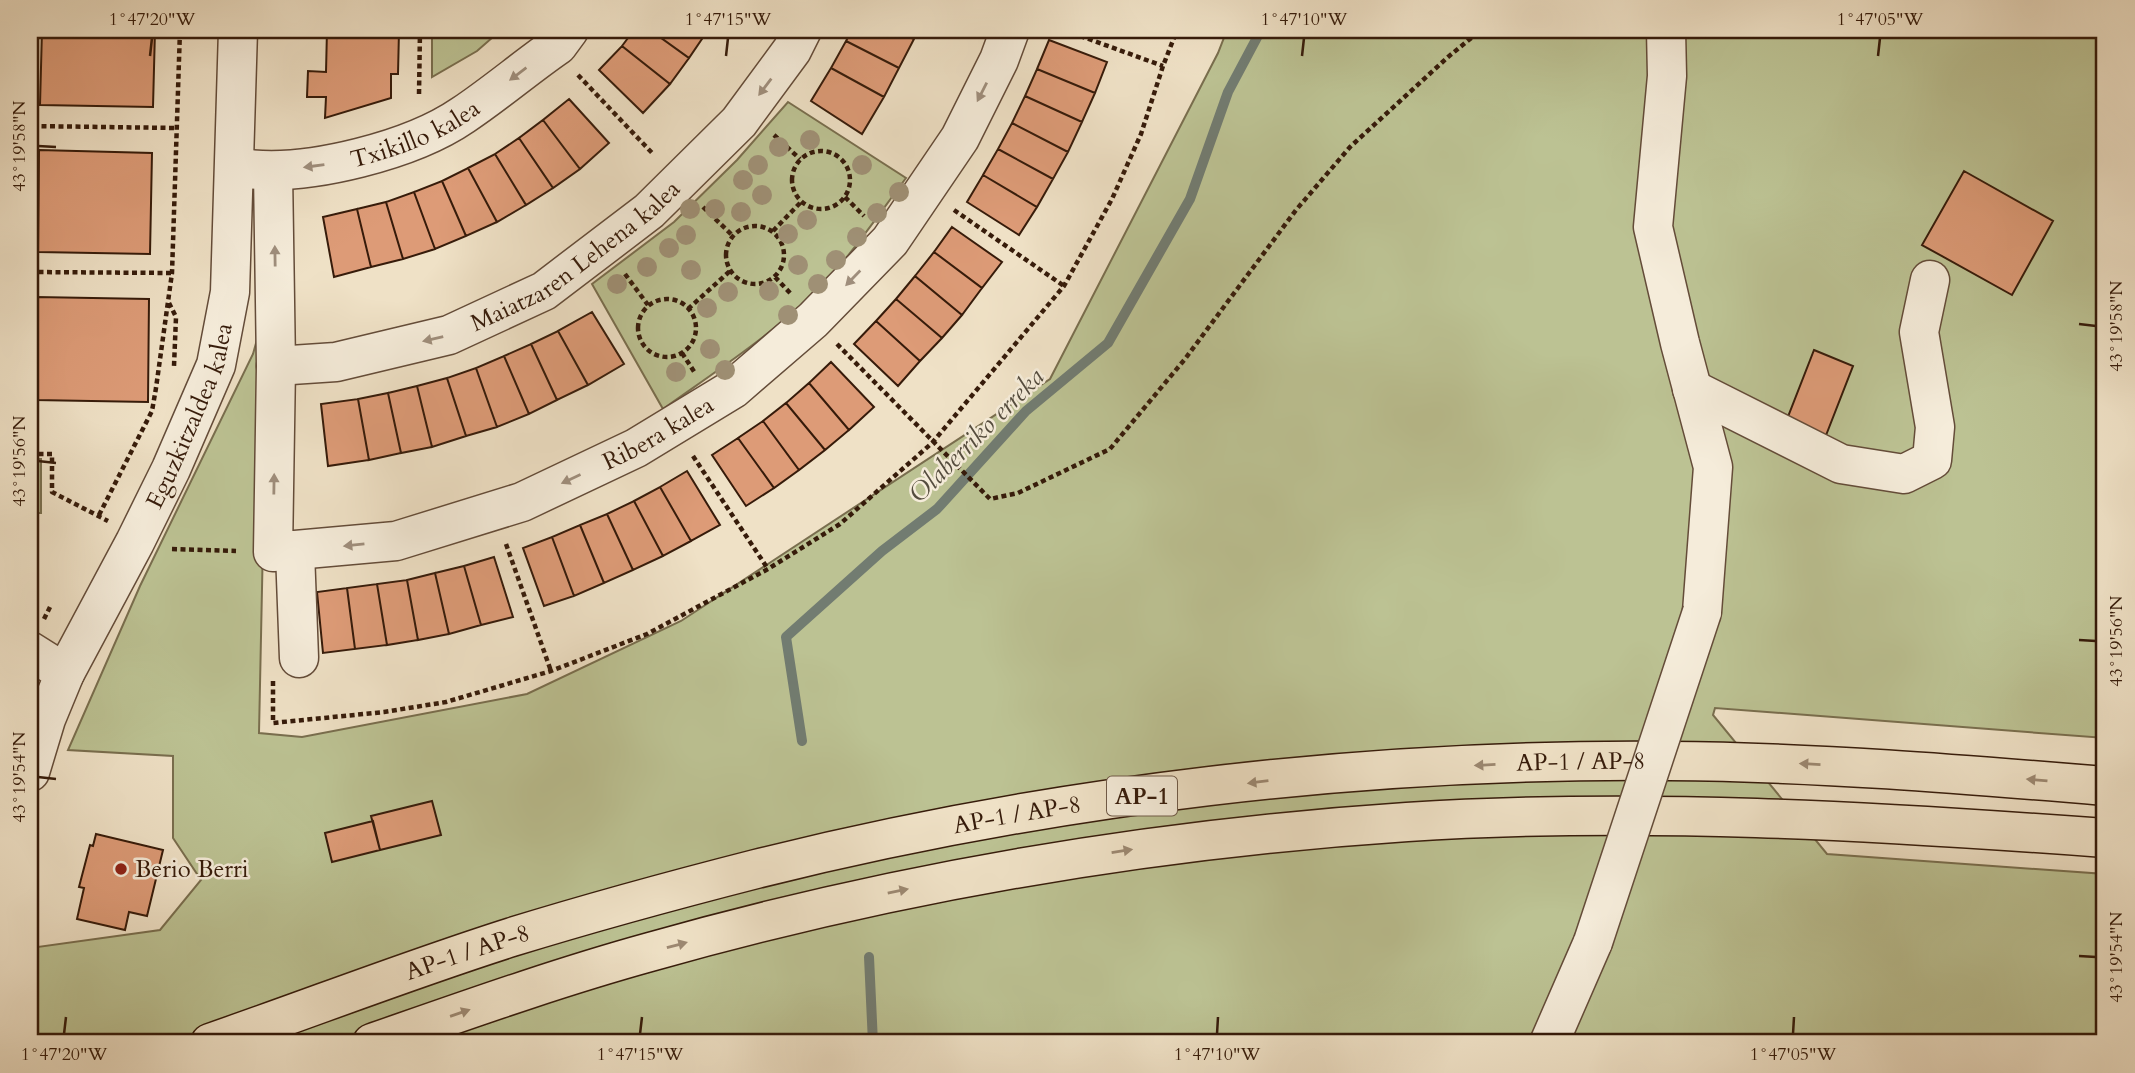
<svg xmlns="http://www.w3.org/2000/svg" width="2135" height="1073" viewBox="0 0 2135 1073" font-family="Cardo,serif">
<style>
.green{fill:#bcc293;stroke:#796e4e;stroke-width:2}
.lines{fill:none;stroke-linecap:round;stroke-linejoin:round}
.stream{stroke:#727c71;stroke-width:10}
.building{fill:#dd9b77;stroke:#361b0a;stroke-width:2}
.minor-casing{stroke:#644c39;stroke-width:41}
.highway-casing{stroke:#361b0a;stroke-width:41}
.path{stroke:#361b0a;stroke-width:4.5;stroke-dasharray:5 3.5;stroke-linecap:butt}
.minor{stroke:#f5ecda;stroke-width:38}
.highway{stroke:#efe1c6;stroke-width:38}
.minor-bridge-casing{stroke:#644c39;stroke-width:41;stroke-linecap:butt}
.minor-bridge{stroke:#f5ecda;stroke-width:38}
.tree{fill:#9f9075}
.oneway{fill:#9f8e7c}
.oneway2{fill:#9c8871}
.ticks{fill:none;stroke:#361b0a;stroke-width:2.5}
.poi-dot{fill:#8f2418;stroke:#f5ecda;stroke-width:2.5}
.labels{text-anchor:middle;stroke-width:5;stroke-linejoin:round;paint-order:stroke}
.shield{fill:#f5ecda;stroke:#6f5a48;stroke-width:2}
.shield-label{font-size:23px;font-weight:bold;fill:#361b0a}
.street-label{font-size:24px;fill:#361b0a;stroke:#f5ecda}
.poi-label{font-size:24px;fill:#361b0a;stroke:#f5ecda;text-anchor:start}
.water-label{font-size:26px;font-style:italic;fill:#544c3e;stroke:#f5ecda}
.neatline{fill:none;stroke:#361b0a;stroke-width:2.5}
.ticks-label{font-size:18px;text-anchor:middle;fill:#361b0a}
</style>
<rect width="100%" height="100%" fill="#efe1c6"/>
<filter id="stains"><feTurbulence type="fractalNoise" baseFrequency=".00286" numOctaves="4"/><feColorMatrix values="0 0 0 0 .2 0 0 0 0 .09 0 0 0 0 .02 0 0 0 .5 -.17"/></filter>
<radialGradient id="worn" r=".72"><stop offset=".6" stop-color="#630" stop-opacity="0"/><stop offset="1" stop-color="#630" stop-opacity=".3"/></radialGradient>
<path class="green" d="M432 30H501L477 51 432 77Z
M1227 30H2105V738L1715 708 1713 715 1827 854 2105 874V1043H30V948L160 930 201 880 173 838V756L68 750 140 586 253 354 268 300 259 733 302 737 527 694 681 621 1050 379 1218 53Z
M788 102 906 178C876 218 845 265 808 299 764 340 712 374 663 409L592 284 674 222 737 160Z
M30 459H41V513H30Z"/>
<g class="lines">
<path class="stream" d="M802 741 786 637 882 551 937 509 1026 411 1108 343 1190 199 1228 92 1261 30
M869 957 873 1043"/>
</g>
<path class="building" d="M42 30H155L153 107 40 105Z
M327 30 399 31 398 74H391V98L325 118 326 97H307L308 71 326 72Z
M634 30H650L689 58 670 84 622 46Z
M650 30H708L689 58Z
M852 30H893L914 39 899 68 846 41Z
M1049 40 1107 62 1095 93 1037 69Z
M846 41 899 68 884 97 831 68Z
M622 46 670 84 643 113 599 70Z
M831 68 884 97 862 134 811 101Z
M1037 69 1095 93 1082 122 1025 96Z
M1025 96 1082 122 1068 152 1012 123Z
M569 99 609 143 580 169 543 120Z
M543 120 580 169 553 188 519 138Z
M1012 123 1068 152 1053 179 998 149Z
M519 138 553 188 526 205 495 154Z
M998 149 1053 179 1037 207 983 175Z
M39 150 152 153 150 254 38 252Z
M495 154 526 205 497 222 468 168Z
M468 168 497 222 466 236 442 181Z
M1964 171 2053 221 2012 295 1922 245Z
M983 175 1037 207 1019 235 967 202Z
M442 181 466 236 435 249 414 192Z
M414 192 435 249 403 259 386 202Z
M386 202 403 259 371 267 357 209Z
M357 209 371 267 334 277 323 217Z
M952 227 1002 262 982 288 934 252Z
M934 252 982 288 962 315 915 276Z
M915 276 962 315 942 338 896 299Z
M36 297 149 299 148 402 35 400Z
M896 299 942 338 920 361 876 321Z
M592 312 624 364 588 385 558 331Z
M876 321 920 361 898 386 854 344Z
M558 331 588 385 557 400 531 344Z
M531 344 557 400 529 414 504 356Z
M1814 350 1853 366 1823 443 1784 427Z
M504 356 529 414 497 427 476 368Z
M831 362 874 407 849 430 809 383Z
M476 368 497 427 466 436 447 378Z
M447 378 466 436 432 447 417 386Z
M809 383 849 430 825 450 786 403Z
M417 386 432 447 401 453 388 393Z
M388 393 401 453 369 460 358 399Z
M358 399 369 460 328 466 321 404Z
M786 403 825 450 799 470 763 421Z
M763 421 799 470 774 488 738 438Z
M738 438 774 488 746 506 712 455Z
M687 471 720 525 691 541 660 487Z
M660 487 691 541 663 556 634 501Z
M634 501 663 556 633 570 607 514Z
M607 514 633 570 604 583 580 525Z
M580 525 604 583 574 596 552 537Z
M552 537 574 596 544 606 523 548Z
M494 557 513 617 481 625 464 566Z
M464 566 481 625 449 634 435 573Z
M435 573 449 634 418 640 407 580Z
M407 580 418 640 387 645 377 584Z
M377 584 387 645 355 649 347 588Z
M347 588 355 649 323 653 317 592Z
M432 801 441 835 380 850 371 816Z
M373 821 380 850 332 862 325 833Z
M96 834 163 850 147 916 129 912 125 930 77 919 84 888 79 887 90 845 93 846Z"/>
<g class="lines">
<defs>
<g id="minor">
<path d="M1666 30 1667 76 1653 227 1680 343 1713 467 1702 612"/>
<path id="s1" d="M248 169C310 176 412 150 463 115 496 93 526 67 558 45L569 30"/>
<path id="s2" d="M273 172 276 366 273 552 396 541 522 502 636 448 733 389 813 320 890 241 960 138 999 60 1010 30"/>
<path id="s3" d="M276 366 336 362 449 335 544 291 649 211 739 122 792 50 802 30"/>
<path d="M1692 389 1841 464 1904 474 1932 460 1935 427 1919 332 1930 280"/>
<path d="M295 552 299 658"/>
<path d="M30 651 65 673"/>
<path id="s4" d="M30 772 46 719 65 673 135 542 171 469 216 365 230 292 238 30"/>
<path d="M1549 1043 1593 942"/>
</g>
<g id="highway">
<path id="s5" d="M210 1043C311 1008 411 969 512 937 593 912 674 890 756 869 1052 795 1363 758 1669 761 1815 762 1960 774 2105 786"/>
<path d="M372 1043C464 1011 556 978 650 952 897 882 1150 839 1407 822 1640 807 1873 821 2105 838"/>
</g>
</defs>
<use href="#minor" class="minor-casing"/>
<use href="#highway" class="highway-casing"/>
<path class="path" d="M1064 30 1163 66
M578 75 654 155
M419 94 420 30
M774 135 800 159
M792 180a29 29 0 1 1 58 0a29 29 0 1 1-58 0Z
M845 197 864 216
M703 207 733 236
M30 209 31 126 176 128
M954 210 1064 286
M726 255a29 29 0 1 1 58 0a29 29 0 1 1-58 0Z
M773 231 801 202
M30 272 172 273
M625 274 648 305
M775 277 791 294
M638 328a29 29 0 1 1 58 0a29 29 0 1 1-58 0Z
M169 303 176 317 174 366
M688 309 730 271
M837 344 990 499 1018 493 1110 449 1185 359 1296 210 1350 147 1448 57 1481 30
M682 353 695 373
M30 454H52V492L108 521
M693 456 768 569
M99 515 152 411 156 388 172 273 180 30
M506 544 551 671
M172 549 236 551
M44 619 50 607
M273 681V723L384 712 446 702 551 671 647 634 768 569 840 524 932 443 1064 286 1112 199 1141 134 1163 66 1177 30"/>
<use href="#minor" class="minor"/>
<use href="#highway" class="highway"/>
<defs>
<path id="minor-bridge" d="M1593 942 1702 612"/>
</defs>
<use href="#minor-bridge" class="minor-bridge-casing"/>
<use href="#minor-bridge" class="minor-bridge"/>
</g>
<g class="tree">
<circle cx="810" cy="140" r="10"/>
<circle cx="779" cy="147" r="10"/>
<circle cx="758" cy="165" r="10"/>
<circle cx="862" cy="165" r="10"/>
<circle cx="743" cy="180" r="10"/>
<circle cx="899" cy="192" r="10"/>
<circle cx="762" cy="195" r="10"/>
<circle cx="690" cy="209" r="10"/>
<circle cx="715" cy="209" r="10"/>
<circle cx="741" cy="212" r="10"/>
<circle cx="877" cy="213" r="10"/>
<circle cx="807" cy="220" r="10"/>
<circle cx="788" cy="234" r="10"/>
<circle cx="686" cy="235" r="10"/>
<circle cx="857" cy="237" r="10"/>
<circle cx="669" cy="248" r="10"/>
<circle cx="836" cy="260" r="10"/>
<circle cx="798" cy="265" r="10"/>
<circle cx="647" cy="267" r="10"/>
<circle cx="691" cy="270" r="10"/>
<circle cx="617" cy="284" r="10"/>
<circle cx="818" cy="284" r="10"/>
<circle cx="769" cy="291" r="10"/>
<circle cx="728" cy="292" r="10"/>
<circle cx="707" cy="308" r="10"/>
<circle cx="788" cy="315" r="10"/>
<circle cx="710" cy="349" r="10"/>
<circle cx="725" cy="370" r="10"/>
<circle cx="676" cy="372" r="10"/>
</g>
<defs><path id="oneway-solid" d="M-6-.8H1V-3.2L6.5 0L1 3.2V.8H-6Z" transform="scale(1.75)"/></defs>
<g class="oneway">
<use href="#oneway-solid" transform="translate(518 74) rotate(143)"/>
<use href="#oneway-solid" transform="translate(765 87) rotate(127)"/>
<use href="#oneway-solid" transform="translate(982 92) rotate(117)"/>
<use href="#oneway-solid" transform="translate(314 166) rotate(172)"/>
<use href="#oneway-solid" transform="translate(275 256) rotate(-91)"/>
<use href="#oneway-solid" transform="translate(853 278) rotate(134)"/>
<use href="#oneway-solid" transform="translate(433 339) rotate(167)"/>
<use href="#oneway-solid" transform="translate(571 479) rotate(155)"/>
<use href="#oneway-solid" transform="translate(274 484) rotate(-89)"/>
<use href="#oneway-solid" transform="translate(354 545) rotate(174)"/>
</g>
<g class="oneway2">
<use href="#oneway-solid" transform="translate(1810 764) rotate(-177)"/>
<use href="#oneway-solid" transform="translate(1485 765) rotate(177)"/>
<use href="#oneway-solid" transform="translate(2037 780) rotate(-175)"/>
<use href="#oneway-solid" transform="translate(1258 782) rotate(173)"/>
<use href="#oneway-solid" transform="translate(1122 851) rotate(-9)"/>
<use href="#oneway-solid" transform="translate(898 891) rotate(-12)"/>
<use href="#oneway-solid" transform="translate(677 945) rotate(-15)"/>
<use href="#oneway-solid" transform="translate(460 1013) rotate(-19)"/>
</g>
<path class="ticks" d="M150 56 152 38M726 56 728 38M1302 56 1304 38M1878 56 1880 38M38 146 56 147M2079 324 2096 326M38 461 56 463M2079 640 2096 641M38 777 56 779M2079 956 2096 957M64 1034 66 1017M640 1034 642 1017M1217 1034 1218 1017M1793 1034 1794 1017"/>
<circle class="poi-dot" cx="121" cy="869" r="7"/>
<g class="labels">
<rect class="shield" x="1107" y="776.5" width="70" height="39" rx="5"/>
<g class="shield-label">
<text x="1142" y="804">AP-1</text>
</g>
<g class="street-label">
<text dy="8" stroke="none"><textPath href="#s1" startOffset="173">Txikillo kalea</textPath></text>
<text dy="8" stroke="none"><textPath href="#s3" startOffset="326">Maiatzaren Lehena kalea</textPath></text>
<text dy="8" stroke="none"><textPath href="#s4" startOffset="392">Eguzkitzaldea kalea</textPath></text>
<text dy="8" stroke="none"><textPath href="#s2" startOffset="788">Ribera kalea</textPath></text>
<text dy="8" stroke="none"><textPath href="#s5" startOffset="1407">AP-1 / AP-8</textPath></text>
<text dy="8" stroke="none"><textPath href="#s5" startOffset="840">AP-1 / AP-8</textPath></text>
<text dy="8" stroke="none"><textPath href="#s5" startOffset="273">AP-1 / AP-8</textPath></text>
</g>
<g class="poi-label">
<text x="135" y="877">Berio Berri</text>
</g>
<g class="water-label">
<text transform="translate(976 435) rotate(-45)" y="9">Olaberriko erreka</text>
</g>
</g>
<rect width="2135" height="1073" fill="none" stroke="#efe1c6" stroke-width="77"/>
<rect x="38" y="38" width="2058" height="996" class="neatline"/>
<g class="ticks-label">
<text x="152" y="25">1°47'20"W</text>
<text x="728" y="25">1°47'15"W</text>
<text x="1304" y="25">1°47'10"W</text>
<text x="1880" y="25">1°47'05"W</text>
<text transform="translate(19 146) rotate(-90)" y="6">43°19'58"N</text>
<text transform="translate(2116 326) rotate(-90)" y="6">43°19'58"N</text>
<text transform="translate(19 461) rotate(-90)" y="6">43°19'56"N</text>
<text transform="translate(2116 641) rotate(-90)" y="6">43°19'56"N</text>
<text transform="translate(19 777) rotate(-90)" y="6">43°19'54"N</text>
<text transform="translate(2116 957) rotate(-90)" y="6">43°19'54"N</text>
<text x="64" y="1060">1°47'20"W</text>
<text x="640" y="1060">1°47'15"W</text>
<text x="1217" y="1060">1°47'10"W</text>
<text x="1793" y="1060">1°47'05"W</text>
</g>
<rect width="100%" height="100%" filter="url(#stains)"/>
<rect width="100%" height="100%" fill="url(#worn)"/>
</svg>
